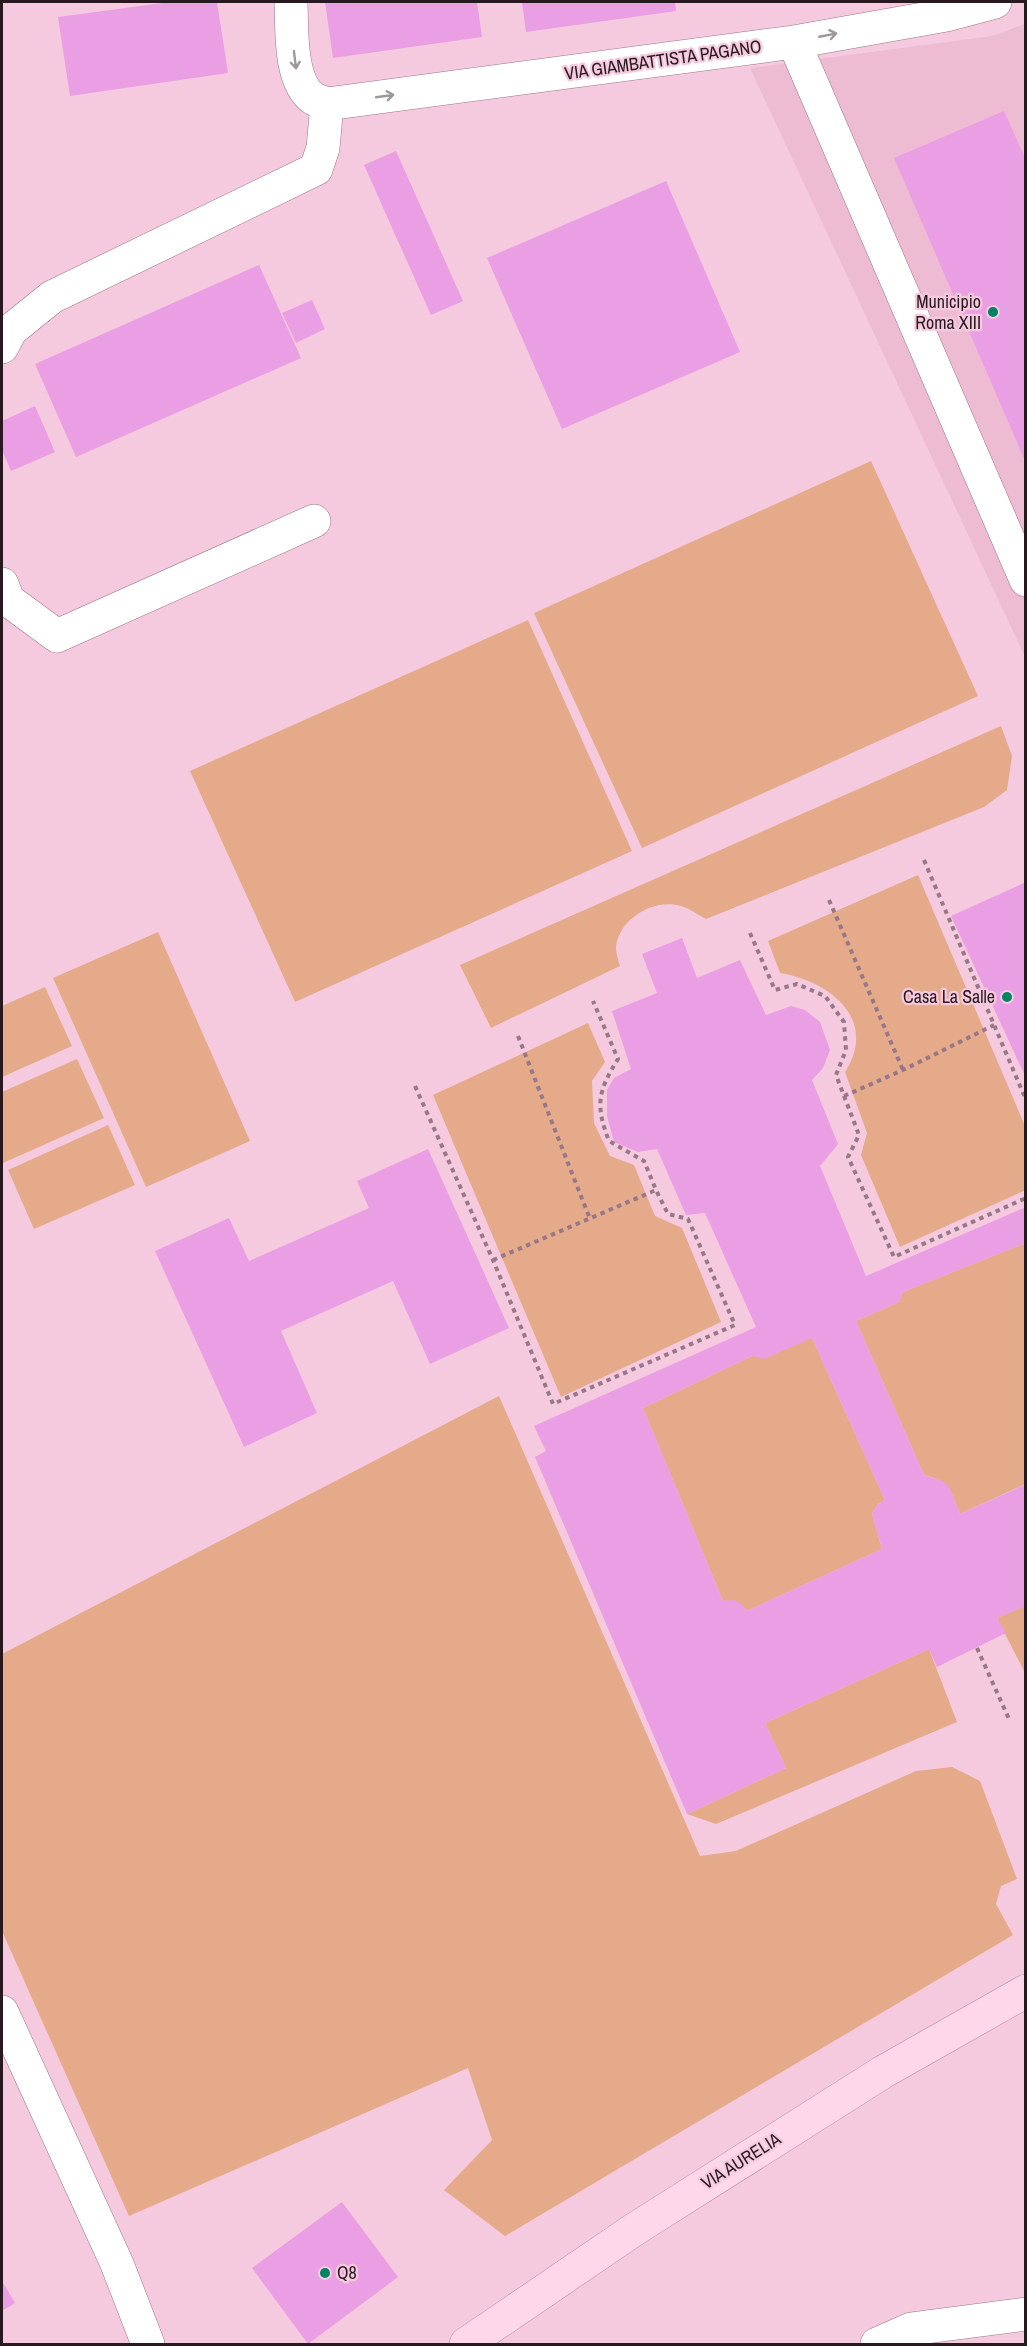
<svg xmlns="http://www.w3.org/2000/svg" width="1027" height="2346" viewBox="0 0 1027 2346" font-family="'Archivo Narrow',sans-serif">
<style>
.built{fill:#eebcd2}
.green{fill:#e4aa8a}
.building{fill:#ea9ee4;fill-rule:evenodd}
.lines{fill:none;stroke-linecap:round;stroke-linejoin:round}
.minor-casing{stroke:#9c7487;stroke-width:34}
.major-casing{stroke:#b3849a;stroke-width:34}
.path{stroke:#977886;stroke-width:4;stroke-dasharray:4.5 4.5;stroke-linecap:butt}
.minor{stroke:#fff;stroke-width:33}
.major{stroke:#fed8ea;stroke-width:33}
.oneway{stroke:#9e989b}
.poi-dot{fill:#008365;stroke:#f6cade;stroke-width:2}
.labels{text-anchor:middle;stroke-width:4.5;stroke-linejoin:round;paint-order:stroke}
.street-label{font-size:18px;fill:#281920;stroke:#f6cade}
.poi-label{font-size:18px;fill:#281920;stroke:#f6cade;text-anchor:end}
</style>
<rect width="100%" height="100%" fill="#f6cade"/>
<path class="built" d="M1025 24V657L750 68 992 36Z"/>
<path class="green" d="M871 461 978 696 642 848 534 613Z
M528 620 632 851 295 1002 190 771Z
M1001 726 1012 756 1007 790 984 807 706 919C698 915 689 908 681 906 653 898 619 919 616 947 616 953 618 960 620 966L491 1028 460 965Z
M918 875 1025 1126 1026 1190 900 1247 861 1155 867 1133 845 1072C879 1019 829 981 780 973L768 941Z
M158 932 250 1141 146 1187 53 978Z
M45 987 72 1046 2 1077V1006Z
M588 1023 605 1062 592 1081 594 1123 610 1156 634 1165 655 1216 682 1228 721 1322 561 1397 433 1095Z
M77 1059 104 1118 3 1163 2 1159V1092Z
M108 1125 135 1185 34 1229 8 1170Z
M1023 1244 1026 1249 1025 1484 960 1514C951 1490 950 1481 924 1475L856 1321 899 1302 903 1292Z
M812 1338 885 1500 878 1504 872 1514 882 1549 747 1611C739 1602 735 1600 723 1601L643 1408 752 1356Z
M499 1396 700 1856 736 1851 916 1771 952 1767 980 1781 1017 1879 1001 1886 996 1904 1013 1935 505 2236 444 2190 492 2140 468 2068 129 2216 2 1931V1654Z
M1025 1606V1673L997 1618Z
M929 1649 957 1722 716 1824 687 1814 786 1768 765 1723Z"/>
<path class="building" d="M170 2H217L228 73 70 96 58 17Z
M325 2H477L482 37 333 58Z
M522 2H675L676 11 526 32Z
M1004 111 1026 160V463L894 158Z
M396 151 463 301 431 315 364 165Z
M666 181 740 352 562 429 487 258Z
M259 265 301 358 76 457 35 364Z
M312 300 325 329 296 343 282 313Z
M35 406 55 452 11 471 2 450V421Z
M1026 882V1078L951 916Z
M682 938 697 978 740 960 766 1015 791 1006 805 1010 820 1022 830 1050 823 1068 812 1080 838 1144 820 1166 866 1276 1026 1207V1249L1023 1244 903 1292 899 1302 856 1321 924 1475 943 1481 950 1488 960 1514 1026 1484V1606L997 1618 1006 1633 937 1667 929 1649 765 1723 786 1768 687 1814 535 1457 546 1451 534 1426 756 1327 705 1213 686 1215 657 1149 638 1152 614 1142 607 1116V1090L614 1078 631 1069 612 1011 657 993 642 954ZM812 1338 885 1500 878 1504 872 1514 882 1549 747 1611 741 1604 734 1600 723 1601 643 1408 752 1356 764 1359Z
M428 1149 509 1328 430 1364 393 1281 281 1331 317 1413 244 1447 155 1251 229 1218 249 1261 369 1208 357 1181Z
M342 2202 398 2277 308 2344 252 2268Z
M2 2281 15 2303 2 2311Z"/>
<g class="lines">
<defs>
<path id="minor" d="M291 2C292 28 289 83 314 99 318 101 323 102 327 104L794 42 946 15 995 2
M794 42 1026 580
M2 347 11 330 52 297 316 169 323 148 327 104
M2 584 8 600 57 636 314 521
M2 2012 117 2264 148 2344
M877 2344 911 2329 1026 2314"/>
<path id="major" d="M466 2344 635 2229 883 2072 1026 1991"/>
</defs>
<use href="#minor" class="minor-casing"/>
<use href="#major" class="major-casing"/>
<path class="path" d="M924 860 1026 1100
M829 900 903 1070
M750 933 775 990 797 984 825 996 844 1022 846 1050 836 1075 859 1135 848 1157 894 1257 1026 1198
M518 1036 590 1219
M415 1086 493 1260 553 1404 735 1325 688 1219 668 1214 656 1190
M844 1096 903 1070 994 1025
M493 1260 656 1190 644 1161 609 1141C595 1105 598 1091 618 1059L593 1001
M977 1648 1009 1719"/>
<use href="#minor" class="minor"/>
<use href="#major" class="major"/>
</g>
<defs><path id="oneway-shaft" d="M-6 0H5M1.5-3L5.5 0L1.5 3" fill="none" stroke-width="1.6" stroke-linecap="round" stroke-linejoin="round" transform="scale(1.5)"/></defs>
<g class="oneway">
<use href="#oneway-shaft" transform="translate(828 35) rotate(-11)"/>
<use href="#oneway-shaft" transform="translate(295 60) rotate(83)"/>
<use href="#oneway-shaft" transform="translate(385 96) rotate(-8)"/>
</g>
<g class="poi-dot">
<circle cx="993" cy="312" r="6"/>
<circle cx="1007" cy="997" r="6"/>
<circle cx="325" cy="2273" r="6"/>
</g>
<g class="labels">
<g class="street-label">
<text transform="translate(663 60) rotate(-8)" y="6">VIA GIAMBATTISTA PAGANO</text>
<text transform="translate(741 2161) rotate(-32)" y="6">VIA AURELIA</text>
</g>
<g class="poi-label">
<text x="981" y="308">Municipio<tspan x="981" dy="21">Roma XIII</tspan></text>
<text x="995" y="1003">Casa La Salle</text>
<text x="337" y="2279" text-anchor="start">Q8</text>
</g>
</g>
<rect width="1027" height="2346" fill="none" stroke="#281920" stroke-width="6"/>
</svg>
